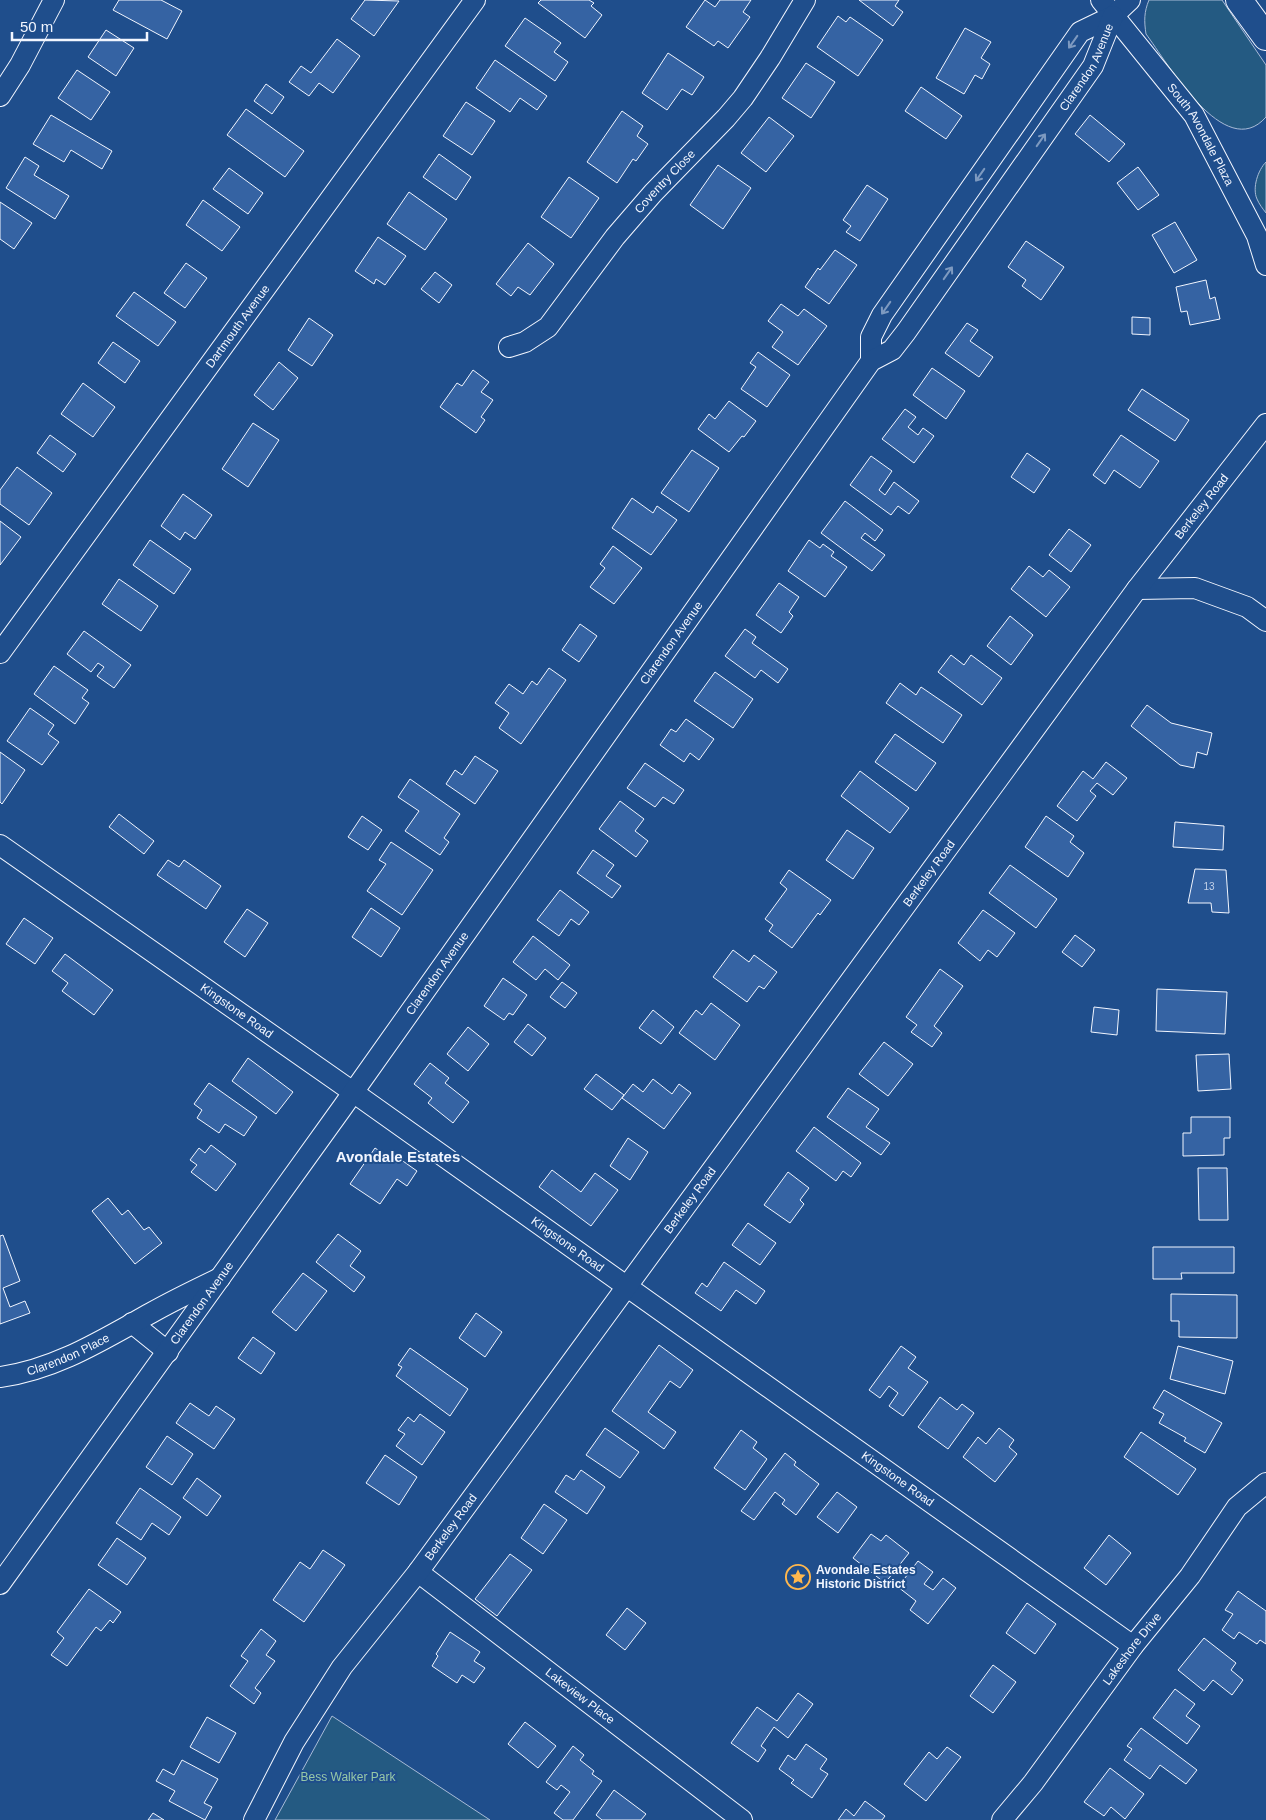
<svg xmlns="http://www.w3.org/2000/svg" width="1266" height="1820" viewBox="0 0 1266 1820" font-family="Helvetica,sans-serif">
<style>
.green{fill:#245a82;stroke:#a8bbd7}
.building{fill:#3563a3;stroke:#f2f6ff}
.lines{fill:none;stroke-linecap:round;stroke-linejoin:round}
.minor-casing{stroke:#f2f6ff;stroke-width:22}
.major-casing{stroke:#f2f6ff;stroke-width:28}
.minor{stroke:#1f4e8c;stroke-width:20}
.major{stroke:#1f4e8c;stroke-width:26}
.oneway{stroke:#7e9ac0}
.labels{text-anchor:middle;stroke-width:4;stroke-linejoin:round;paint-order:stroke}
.number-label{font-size:10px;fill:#c3d1e8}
.street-label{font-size:12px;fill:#f2f6ff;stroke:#1f4e8c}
.poi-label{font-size:12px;font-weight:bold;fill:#f2f6ff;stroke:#1f4e8c;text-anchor:start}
.park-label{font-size:12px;fill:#97c8a6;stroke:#1f4e8c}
.quarter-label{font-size:15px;font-weight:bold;fill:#f2f6ff;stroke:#1f4e8c}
</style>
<rect width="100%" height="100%" fill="#1f4e8c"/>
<path class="green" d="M1149 0H1222L1266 65V117C1225 164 1167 62 1146 34 1144 21 1144 12 1149 0Z
M1266 162V213C1263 209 1259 204 1257 199 1252 188 1258 170 1266 162Z
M332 1716 490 1820H275Z"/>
<path class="building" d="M119 0H161L182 11 167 39 113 10Z
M365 0 399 1 374 36 351 19Z
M541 0H589L594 3 591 6 602 15 585 38 538 3Z
M705 0 715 7 720 0H751L743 12 750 17 728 48 718 41 714 46 686 27Z
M859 0H899L895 6 903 12 893 26Z
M838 16 846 22 850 17 883 40 858 76 817 47Z
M525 18 561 43 554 52 568 62 555 81 505 46Z
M965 28 991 42 981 58 990 64 982 79 975 75 964 94 936 78Z
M106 30 134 48 116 76 88 57Z
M337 39 360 56 333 93 319 83 309 96 289 82 301 66 311 73Z
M668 53 704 77 692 95 682 89 667 110 642 93Z
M495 60 547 96 537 110 520 98 510 112 476 88Z
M806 63 835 82 811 118 782 98Z
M77 70 110 92 91 120 58 98Z
M266 84 284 97 272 114 254 101Z
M921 87 962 116 946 139 905 111Z
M466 102 495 121 472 155 443 136Z
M246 109 304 151 285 177 227 135Z
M622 111 643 126 637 136 648 144 636 161 633 159 617 183 587 162Z
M51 115 112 151 102 169 71 150 64 162 33 144Z
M1090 115 1125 144 1109 162 1075 134Z
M769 117 794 136 766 172 741 153Z
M439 154 471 177 456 200 423 177Z
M25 157 39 166 34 175 69 196 55 219 6 188Z
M718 165 751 188 723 229 690 205Z
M1138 167 1159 195 1138 210 1117 183Z
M229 168 263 193 248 214 213 189Z
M569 177 599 198 571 238 541 217Z
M867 185 888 199 860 241 846 232 851 226 843 220Z
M409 192 447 219 425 250 387 224Z
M203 200 240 227 222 251 186 225Z
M0 202 32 223 14 249 0 239Z
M1175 222 1197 260 1174 273 1152 235Z
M378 237 406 256 385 285 376 279 374 284 355 271Z
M1026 241 1064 267 1041 300 1022 286 1026 280 1008 267Z
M528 243 554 264 530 295 518 287 511 296 496 284Z
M835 250 857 265 829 304 805 287 818 268 820 270Z
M186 263 207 278 185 308 164 293Z
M435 272 452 285 439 303 421 289Z
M1206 280 1210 299 1215 297 1220 319 1190 325 1187 311 1181 312 1176 287Z
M134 292 176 322 158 346 116 316Z
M781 304 798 316 804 309 827 326 798 365 772 347 783 332 768 321Z
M1132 317 1150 318V335L1132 334Z
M309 318 333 335 312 366 288 350Z
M967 323 978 330 970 341 993 357 979 377 945 353Z
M113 342 140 361 125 383 98 363Z
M758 352 790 375 767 407 741 389 756 367 750 363Z
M279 362 298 378 273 410 254 395Z
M932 368 965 391 946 419 913 395Z
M473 370 489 382 481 392 493 400 481 417 485 420 476 433 440 407 457 383 462 386Z
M83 383 115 407 93 437 61 414Z
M1142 389 1189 420 1175 441 1128 410Z
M729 401 756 421 744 437 742 436 729 452 698 429 709 414 715 419Z
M905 409 916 417 908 427 918 435 923 428 934 436 914 463 882 439Z
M253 423 279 440 248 487 222 469Z
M50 435 76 454 63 472 37 453Z
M1121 435 1159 461 1140 488 1114 470 1105 484 1093 475Z
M692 450 719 468 689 512 661 493Z
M1027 453 1050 469 1034 493 1011 477Z
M871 456 892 471 879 490 885 495 894 482 919 501 909 514 898 506 891 515 850 485Z
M17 467 52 493 29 525 0 504V490Z
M183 494 212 515 195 539 185 532 180 540 161 526Z
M632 498 653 513 657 506 677 520 651 555 612 528Z
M845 501 883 530 875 541 865 533 861 538 885 555 872 571 821 533Z
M0 521 21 537 0 565Z
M1069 529 1091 545 1071 572 1049 555Z
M150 540 191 569 174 594 133 565Z
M809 540 820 548 823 544 834 552 831 556 847 567 825 597 788 571Z
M613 546 642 568 614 604 590 587 605 568 600 564Z
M1029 566 1043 577 1049 570 1070 587 1046 617 1011 589Z
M119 579 158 606 141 631 102 604Z
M779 583 799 597 789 612 793 616 781 633 756 615Z
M1010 616 1033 635 1011 665 987 646Z
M580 624 597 636 579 662 562 650Z
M745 629 756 637 752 643 788 669 778 683 761 670 755 678 725 656Z
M84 631 131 665 114 688 97 676 104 667 98 663 91 672 67 654Z
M951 655 964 665 971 655 1002 678 982 705 938 672Z
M54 666 88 690 82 698 89 703 75 724 34 694Z
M549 668 566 680 521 744 499 728 509 713 495 703 509 684 523 694 532 681 537 685Z
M715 672 753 699 733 728 694 701Z
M900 683 916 695 921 687 962 715 943 743 886 703Z
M1147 705 1171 723 1212 733 1207 755 1197 752 1194 768 1180 765 1131 726Z
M30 708 54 725 48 734 59 742 42 765 7 741Z
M686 719 714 739 699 760 690 753 684 762 660 745 671 729 676 732Z
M895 734 936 763 916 791 875 762Z
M0 752 25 770 2 804 0 802Z
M475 756 498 771 475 804 446 784 455 770 462 775Z
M1106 762 1127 778 1113 795 1097 783 1090 791 1096 796 1077 821 1057 806 1083 771 1093 779Z
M645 763 684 790 674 804 663 797 655 807 627 788Z
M860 771 909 808 890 833 841 796Z
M410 779 460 814 444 838 449 842 440 855 405 831 419 811 398 797Z
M620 801 644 819 635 831 648 841 636 857 599 829Z
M119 814 154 841 144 854 109 827Z
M362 816 382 830 368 850 348 837Z
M1046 816 1074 836 1070 842 1084 853 1068 877 1025 847Z
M1175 822 1224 826 1223 850 1173 847Z
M847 830 874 848 853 879 826 860Z
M391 842 433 870 402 915 367 891 386 864 379 860Z
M593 850 614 865 606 876 621 886 612 898 577 873Z
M168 860 179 867 184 860 221 886 206 909 157 875Z
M1010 865 1057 899 1036 928 989 893Z
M1195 869 1226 870 1229 913 1212 912 1211 903H1188Z
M789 870 831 900 820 915 818 913 792 948 769 931 773 925 765 919 787 889 780 883Z
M560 890 589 912 579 925 571 919 559 936 537 920Z
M371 908 400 928 381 957 352 937Z
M247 909 268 923 245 957 224 942Z
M983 910 1015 933 997 957 988 950 980 961 958 943Z
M24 918 53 938 35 964 6 944Z
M1075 935 1095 950 1082 967 1062 952Z
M533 936 570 965 558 980 545 969 536 980 513 962Z
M733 950 749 962 754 955 777 972 764 989 759 986 747 1002 713 977Z
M65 954 113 990 94 1015 62 991 68 983 52 971Z
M940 969 963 986 934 1026 942 1033 932 1047 911 1032 917 1025 906 1017Z
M503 978 527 995 513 1015 509 1013 504 1020 484 1006Z
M562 982 577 993 565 1008 550 997Z
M1157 989 1227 992 1225 1034 1156 1031Z
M711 1003 740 1025 715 1060 679 1033 696 1010 702 1015Z
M1094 1007 1119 1010 1117 1035 1091 1032Z
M653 1010 674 1027 661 1044 639 1028Z
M528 1024 546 1038 532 1056 514 1042Z
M468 1027 489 1044 468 1071 447 1054Z
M884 1042 913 1064 888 1096 859 1074Z
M1229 1054 1231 1089 1198 1091 1196 1055Z
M248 1058 293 1092 276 1114 232 1081Z
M430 1063 449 1078 445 1083 469 1102 453 1123 428 1103 432 1098 414 1084Z
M596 1074 624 1095 612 1110 584 1089Z
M653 1079 672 1094 679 1084 691 1093 664 1129 622 1098 633 1084 643 1092Z
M209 1083 257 1117 244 1136 225 1124 219 1133 197 1118 202 1110 194 1104Z
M848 1088 879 1109 866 1127 890 1143 881 1155 827 1117Z
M1191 1117H1230V1138H1224V1155L1183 1156V1133H1191Z
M814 1127 861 1163 851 1177 843 1171 836 1181 796 1151Z
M628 1138 648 1152 630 1180 610 1166Z
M211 1145 236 1164 216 1191 191 1172 197 1165 190 1160 199 1148 205 1153Z
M375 1148 397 1163 400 1159 417 1171 407 1186 397 1179 380 1204 350 1184Z
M1198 1168H1227L1228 1220H1199Z
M552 1170 581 1192 595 1173 618 1190 591 1226 539 1187Z
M788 1172 809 1188 800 1200 804 1204 790 1223 764 1205Z
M108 1198 122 1215 128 1210 144 1230 149 1227 162 1243 135 1264 92 1211Z
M748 1223 776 1243 760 1265 732 1245Z
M338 1234 361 1251 350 1266 365 1277 354 1292 316 1262Z
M3 1235 20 1281 3 1288 10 1307 25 1301 30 1313 0 1324V1236Z
M1153 1247H1234V1273H1181L1182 1279H1153Z
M724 1262 765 1291 756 1304 736 1290 721 1311 695 1293 702 1283 707 1287Z
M303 1273 327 1291 296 1331 272 1312Z
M1171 1294 1237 1295V1338L1179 1337V1321H1171Z
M476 1313 502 1332 485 1357 459 1338Z
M253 1337 275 1353 261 1374 238 1358Z
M659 1345 693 1370 680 1388 670 1381 648 1412 676 1432 664 1449 612 1411Z
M901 1346 916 1357 908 1368 928 1382 903 1416 889 1406 898 1393 889 1386 880 1398 869 1390Z
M1178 1346 1233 1361 1225 1394 1170 1379Z
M410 1348 468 1389 450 1416 396 1376 402 1367 398 1365Z
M1164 1390 1222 1423 1205 1453 1184 1441 1186 1438 1159 1423 1164 1414 1153 1408Z
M940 1397 957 1410 962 1404 974 1413 948 1449 918 1427Z
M190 1403 209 1416 216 1406 235 1419 214 1449 176 1423Z
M420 1414 445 1432 422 1465 396 1446 405 1434 398 1430 408 1417 414 1422Z
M605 1428 639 1452 620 1478 586 1455Z
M999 1428 1014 1440 1009 1447 1017 1454 995 1482 963 1457 978 1437 986 1444Z
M741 1430 757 1442 753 1448 767 1459 745 1490 714 1468Z
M1141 1432 1196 1469 1178 1495 1124 1457Z
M167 1436 193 1454 172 1485 146 1467Z
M785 1453 796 1462 794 1465 819 1484 796 1515 782 1504 785 1500 775 1492 754 1520 741 1511Z
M385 1455 417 1477 399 1505 366 1483Z
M581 1470 605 1487 587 1514 555 1492 566 1475 574 1480Z
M197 1478 221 1496 207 1516 183 1498Z
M140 1488 181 1517 169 1535 152 1523 141 1540 116 1523Z
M837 1492 857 1507 838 1533 817 1517Z
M544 1504 567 1520 543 1554 521 1538Z
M871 1534 881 1541 886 1535 909 1553 885 1583 853 1558Z
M1109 1535 1131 1553 1106 1585 1084 1568Z
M117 1538 146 1558 127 1585 98 1565Z
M323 1550 345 1565 304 1622 273 1600 300 1562 310 1569Z
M510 1554 532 1570 497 1616 475 1599Z
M918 1561 933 1572 924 1584 933 1590 943 1578 956 1588 928 1624 910 1610 916 1601 898 1587Z
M89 1589 121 1612 113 1623 110 1620 101 1631 96 1627 67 1666 51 1655 64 1638 57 1632Z
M1238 1591 1266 1611V1644L1260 1640 1257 1644 1239 1632 1234 1639 1222 1630 1233 1614 1225 1610Z
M1027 1603 1056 1624 1035 1654 1006 1633Z
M627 1608 646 1623 625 1650 606 1635Z
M261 1629 276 1641 266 1655 275 1661 255 1688 261 1693 254 1704 230 1686 248 1661 241 1656Z
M450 1632 480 1652 474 1661 485 1668 474 1683 462 1675 457 1683 432 1666 438 1656 436 1654Z
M1204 1638 1236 1663 1231 1670 1243 1680 1232 1695 1213 1680 1204 1691 1178 1670Z
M993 1665 1016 1682 993 1713 970 1696Z
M1175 1689 1195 1704 1186 1716 1200 1726 1187 1744 1153 1718Z
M798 1693 813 1704 788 1738 774 1727 761 1746 766 1750 758 1762 731 1743 757 1707 777 1721Z
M207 1717 236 1733 219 1763 190 1747Z
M525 1722 556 1746 538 1768 508 1744Z
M1141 1728 1197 1770 1186 1784 1160 1765 1150 1779 1124 1760 1132 1749 1127 1746Z
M806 1744 827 1759 820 1769 828 1774 812 1798 791 1783 794 1780 779 1769 788 1755 795 1760Z
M573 1746 584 1755 580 1760 594 1771 592 1774 602 1781 573 1820H563L554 1813 570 1792 561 1785 557 1790 546 1782Z
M947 1747 961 1757 926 1801 904 1784 929 1752 937 1759Z
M182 1760 218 1779 204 1803 212 1807 205 1820 169 1801 175 1791 156 1781 163 1769 174 1775Z
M1110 1768 1144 1794 1125 1819 1111 1807 1104 1816 1084 1802Z
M614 1790 646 1814 641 1820H602L596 1815Z
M865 1801 885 1816 882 1820H838L846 1809 854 1816Z
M153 1813 164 1820H148Z"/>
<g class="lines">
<defs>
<g id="minor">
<path id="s1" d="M1101 0 1194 115 1257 236 1266 265"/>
<path d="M0 96 20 65 54 0"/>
<path id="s2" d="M509 347 525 342 548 327 615 237 653 193 726 118 743 98 770 58 805 0"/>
<path d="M871 361V337L882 315 1080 32 1113 16 1130 0"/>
<path d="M1137 589 1195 588 1247 607 1266 621"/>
<path id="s3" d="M0 653 475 0"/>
<path id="s4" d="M0 845 353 1092 1133 1646"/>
<path d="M132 1323 168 1352"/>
<path id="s5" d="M0 1377C55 1370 104 1339 151 1313 174 1300 197 1289 220 1278"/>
<path id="s6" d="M418 1572 742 1820"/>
<path id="s7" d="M0 1584 342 1108 871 361 892 350 906 332 1093 66 1113 16"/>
<path id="s8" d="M254 1820 294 1742 342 1667 418 1572 1137 589 1266 424"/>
<path id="s9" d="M1002 1820 1033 1783 1133 1646 1190 1576 1237 1507 1266 1483"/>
</g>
<path id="major" d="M1239 0 1266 37"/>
</defs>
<use href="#minor" class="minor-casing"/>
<use href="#major" class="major-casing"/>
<use href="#minor" class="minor"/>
<use href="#major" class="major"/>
</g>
<defs><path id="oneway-shaft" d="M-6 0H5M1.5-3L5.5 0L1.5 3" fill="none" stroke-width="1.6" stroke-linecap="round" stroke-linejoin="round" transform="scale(1.25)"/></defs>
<g class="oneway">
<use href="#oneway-shaft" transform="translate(1073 42) rotate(125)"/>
<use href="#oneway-shaft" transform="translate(1041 140) rotate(-55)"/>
<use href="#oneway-shaft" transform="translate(980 175) rotate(125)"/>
<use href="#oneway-shaft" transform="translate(948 273) rotate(-55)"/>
<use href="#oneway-shaft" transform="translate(886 308) rotate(125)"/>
</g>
<defs>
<symbol id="sight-ring" viewBox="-11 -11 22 22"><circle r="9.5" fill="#1f4e8c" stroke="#ffb74d" stroke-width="1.5"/><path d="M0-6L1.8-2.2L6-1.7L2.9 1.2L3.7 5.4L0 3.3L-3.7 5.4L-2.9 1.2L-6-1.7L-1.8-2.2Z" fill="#ffb74d"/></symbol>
</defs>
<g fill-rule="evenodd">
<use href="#sight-ring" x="784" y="1563" width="28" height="28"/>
</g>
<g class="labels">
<g class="number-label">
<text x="1209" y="890">13</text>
</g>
<g class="street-label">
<text dy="4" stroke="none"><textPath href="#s7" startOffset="1869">Clarendon Avenue</textPath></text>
<text dy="4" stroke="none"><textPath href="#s1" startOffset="168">South Avondale Plaza</textPath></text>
<text dy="4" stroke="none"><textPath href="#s2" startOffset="231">Coventry Close</textPath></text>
<text dy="4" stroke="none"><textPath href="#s3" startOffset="404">Dartmouth Avenue</textPath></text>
<text dy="4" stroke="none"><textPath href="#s8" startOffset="1621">Berkeley Road</textPath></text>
<text dy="4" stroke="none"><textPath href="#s7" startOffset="1156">Clarendon Avenue</textPath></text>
<text dy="4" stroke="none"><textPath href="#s8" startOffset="1164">Berkeley Road</textPath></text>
<text dy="4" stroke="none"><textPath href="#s7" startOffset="751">Clarendon Avenue</textPath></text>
<text dy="4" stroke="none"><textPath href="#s4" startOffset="289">Kingstone Road</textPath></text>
<text dy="4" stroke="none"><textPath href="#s8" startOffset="759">Berkeley Road</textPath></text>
<text dy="4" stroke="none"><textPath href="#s4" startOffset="694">Kingstone Road</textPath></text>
<text dy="4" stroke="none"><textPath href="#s7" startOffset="346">Clarendon Avenue</textPath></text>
<text dy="4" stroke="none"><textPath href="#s5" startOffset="72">Clarendon Place</textPath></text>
<text dy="4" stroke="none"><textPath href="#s4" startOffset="1099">Kingstone Road</textPath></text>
<text dy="4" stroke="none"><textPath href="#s8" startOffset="354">Berkeley Road</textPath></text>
<text dy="4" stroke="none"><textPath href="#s9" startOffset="215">Lakeshore Drive</textPath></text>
<text dy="4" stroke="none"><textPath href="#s6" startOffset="204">Lakeview Place</textPath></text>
</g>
<g class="poi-label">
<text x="816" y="1574">Avondale Estates<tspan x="816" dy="14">Historic District</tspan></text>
</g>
<g class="park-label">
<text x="348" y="1781">Bess Walker Park</text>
</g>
<g class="quarter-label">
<text x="398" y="1162">Avondale Estates</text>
</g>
</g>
<path d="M12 32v8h135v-8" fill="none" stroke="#f2f6ff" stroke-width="2.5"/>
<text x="20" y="32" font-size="15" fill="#f2f6ff" stroke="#1f4e8c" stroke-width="4" paint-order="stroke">50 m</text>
</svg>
